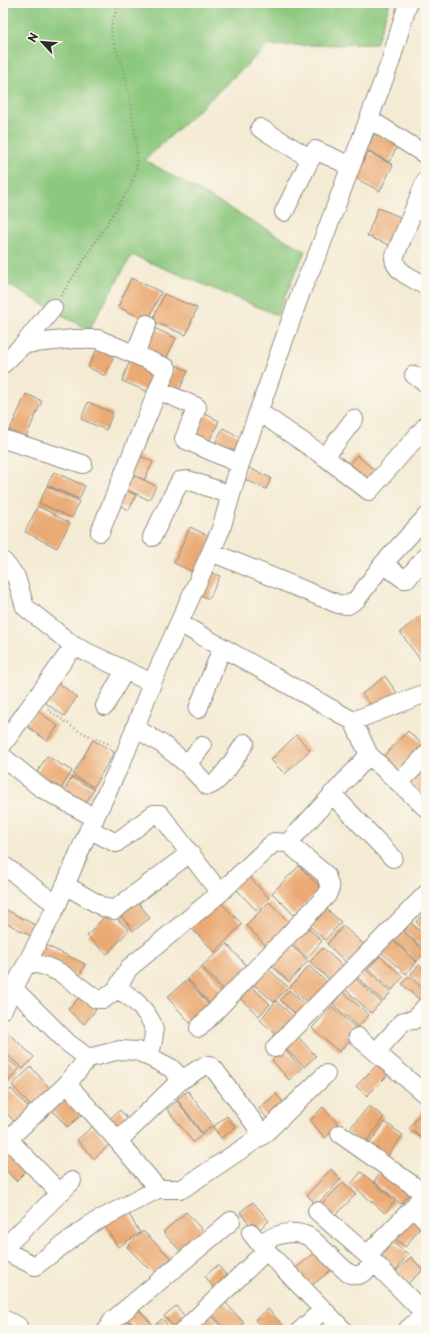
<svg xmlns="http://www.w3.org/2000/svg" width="429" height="1333" viewBox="0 0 429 1333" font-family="'Playpen Sans',sans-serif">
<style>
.green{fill:#8cc87e;stroke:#5c7a54}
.building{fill:#eaaa74}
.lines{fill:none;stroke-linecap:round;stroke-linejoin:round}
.minor-casing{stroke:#908b80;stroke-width:20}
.path{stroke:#908b80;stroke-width:2.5;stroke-dasharray:1 3;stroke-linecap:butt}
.minor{stroke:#fff;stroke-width:18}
</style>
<rect width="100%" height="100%" fill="#fbf7ec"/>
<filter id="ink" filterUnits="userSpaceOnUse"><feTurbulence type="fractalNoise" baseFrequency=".025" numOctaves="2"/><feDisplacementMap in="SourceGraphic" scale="8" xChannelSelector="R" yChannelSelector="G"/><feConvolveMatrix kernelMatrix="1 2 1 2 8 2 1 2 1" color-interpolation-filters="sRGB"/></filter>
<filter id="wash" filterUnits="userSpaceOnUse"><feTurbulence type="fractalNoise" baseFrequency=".012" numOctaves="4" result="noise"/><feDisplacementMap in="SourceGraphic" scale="16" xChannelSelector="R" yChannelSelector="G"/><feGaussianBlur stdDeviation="0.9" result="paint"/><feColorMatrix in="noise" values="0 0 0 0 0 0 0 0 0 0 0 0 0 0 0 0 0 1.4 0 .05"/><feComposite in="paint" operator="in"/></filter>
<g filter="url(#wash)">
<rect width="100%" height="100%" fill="#f4ebd4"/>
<path class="green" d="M3 3H390L376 44 267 46 145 160 305 251 277 315 132 255 89 330 3 282Z"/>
<g id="blocks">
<path class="building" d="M375 133 398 145 389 162 367 150Z
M368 152 393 165 380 191 355 178Z
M378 208 403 218 392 246 367 236Z
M131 278 161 292 148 321 118 307Z
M164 294 197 308 186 335 152 321Z
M152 327 176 338 165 361 142 350Z
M100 343 116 351 105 376 88 367Z
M132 355 161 367 151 393 122 381Z
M176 365 188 371 177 395 164 389Z
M26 394 42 401 24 441 8 434Z
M88 402 113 413 106 430 81 419Z
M199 411 219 421 208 444 189 435Z
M223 428 243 439 233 458 213 447Z
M136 454 153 462 144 480 128 472Z
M357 455 378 473 368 485 346 467Z
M247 467 271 478 266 489 242 478Z
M54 472 85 486 79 499 47 485Z
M129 473 156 486 149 500 122 487Z
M47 486 79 501 72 518 39 503Z
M122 489 136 495 129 510 115 503Z
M38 506 70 523 57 548 25 532Z
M190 527 213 538 197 574 174 563Z
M209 572 220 576 209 599 199 594Z
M423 614 426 618V657L421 661 400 632Z
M385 676 397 693 375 710 362 694Z
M54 680 77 697 64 716 40 699Z
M37 710 58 726 47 741 26 725Z
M408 731 426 748 403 774 384 756Z
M296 735 310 750 285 774 271 760Z
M93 740 114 752 94 787 73 775Z
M47 756 72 771 60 790 35 776Z
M426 766V791L423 795 410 782Z
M72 777 94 789 82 809 61 797Z
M299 866 321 888 294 915 272 893Z
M245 872 269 898 256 910 232 885Z
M135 898 150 918 133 931 118 911Z
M216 898 242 924 215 952 189 926Z
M269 902 292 925 268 948 246 925Z
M320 903 341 922 325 940 304 921Z
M3 908 37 926 31 936 3 921Z
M426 911V932L416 922Z
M109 912 129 930 107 954 87 936Z
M411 923 426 936 425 950 404 931Z
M304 924 322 941 307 958 289 941Z
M343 926 368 948 351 967 327 944Z
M402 931 425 952 417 961 393 940Z
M392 940 416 962 406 974 381 952Z
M287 942 308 961 289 982 268 962Z
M41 943 85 964 79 977 35 956Z
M227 944 251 971 227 993 202 966Z
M323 948 346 969 333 983 310 962Z
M380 956 403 977 392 990 368 969Z
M419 965 426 972V988L411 974Z
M265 966 288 987 274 1002 251 982Z
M309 966 332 987 313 1008 290 987Z
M201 967 224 994 211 1005 188 979Z
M365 969 391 992 383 1001 357 977Z
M409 976 426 991V997L422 1002 402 984Z
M355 978 381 1002 371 1013 345 989Z
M187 980 212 1008 193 1026 167 997Z
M248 983 270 1004 259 1016 236 995Z
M289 990 310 1009 301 1019 280 1000Z
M343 992 369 1015 358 1027 333 1004Z
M80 996 96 1010 84 1024 68 1010Z
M276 1001 299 1022 282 1040 260 1020Z
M332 1006 359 1031 339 1052 312 1028Z
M7 1032 34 1057 23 1069 3 1051V1036Z
M297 1036 316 1056 304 1067 285 1048Z
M284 1049 302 1069 289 1080 272 1060Z
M3 1055 19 1069 7 1083 3 1079Z
M381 1061 391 1072 367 1096 356 1086Z
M31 1067 54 1093 34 1110 12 1085Z
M11 1089 34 1113 19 1127 3 1109V1096Z
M188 1091 213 1125 202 1133 177 1099Z
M67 1092 85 1112 67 1127 50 1108Z
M276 1094 288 1108 270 1122 259 1108Z
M177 1101 202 1135 193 1142 167 1109Z
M369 1106 384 1117 364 1145 347 1132Z
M425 1106 426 1107V1141L409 1129Z
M323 1107 339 1125 325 1138 310 1120Z
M120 1110 133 1125 120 1137 107 1121Z
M227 1116 236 1127 221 1138 213 1127Z
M385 1122 403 1135 385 1160 367 1147Z
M93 1126 110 1144 94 1159 77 1140Z
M6 1148 27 1170 16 1181 3 1167V1151Z
M386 1167 413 1191 401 1204 374 1181Z
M331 1169 341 1179 317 1205 307 1195Z
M361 1172 395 1201 385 1213 351 1184Z
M343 1182 356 1194 334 1217 321 1205Z
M253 1202 269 1221 256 1232 240 1212Z
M126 1209 140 1233 118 1247 103 1224Z
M186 1212 207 1235 184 1255 163 1232Z
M413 1216 423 1224 405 1247 395 1239Z
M143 1231 171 1258 155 1275 127 1247Z
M392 1242 408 1254 393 1274 378 1262Z
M317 1251 332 1269 310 1287 295 1269Z
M411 1257 423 1270 404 1287 392 1275Z
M218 1265 231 1282 217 1293 205 1276Z
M225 1302 244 1323 236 1330H226L212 1314Z
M176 1306 189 1321 177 1330 164 1316Z
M136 1307 152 1324 145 1330H138L125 1316Z
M268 1309 287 1330H264L255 1320Z
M209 1314 224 1330H192Z
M124 1317 136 1330H115Z
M162 1319 171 1330H151L150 1329Z"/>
</g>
</g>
<g filter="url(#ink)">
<use href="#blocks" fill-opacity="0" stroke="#908b80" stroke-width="1"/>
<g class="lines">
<defs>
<path id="minor" d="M369 119 426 155
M260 128 311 159
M426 180 394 258C395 273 415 279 426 286
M284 212 315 150 351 166
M24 344 74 339H98L167 368 100 532
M135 354 147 324
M3 364 24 344 53 308
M414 375 426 383
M158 390 197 407 184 439 240 464
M259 412 325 457 369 491 426 426
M3 439 83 464
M325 457 354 419
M152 537 180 481 188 480 231 495
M211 552 338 604 348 605 357 599 383 564 426 517
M3 561 16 577 25 607 74 646 152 683
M383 564 404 579H407L426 556
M179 623 353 721 426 693
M105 706 125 670
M198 709 222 648
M353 721 369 755 426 808
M135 728 162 744 187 764 208 786C220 784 238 753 245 743
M3 744 74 646
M3 757 41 788 95 818
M187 764 202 746
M399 783 426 755
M332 794 393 858
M89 829 116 843 154 814H160L220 893
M3 865 57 905
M65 885 103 907 114 910 190 853
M28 962 45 966 61 973 96 999H104L116 990C129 992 154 1017 154 1032 154 1040 151 1049 149 1057
M116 990 129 968 220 893 274 842 288 843 369 755
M3 1009 57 905 87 834 126 752 152 683 211 552 221 529 240 464 302 289 318 253 390 63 408 3
M199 1028 327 895 330 888 326 875 288 843
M358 1037 426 1095
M275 1048 426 894
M376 1052 402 1023 404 1021 414 1020 426 1006
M88 1058 120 1050 138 1051 171 1068 182 1079C192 1076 198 1066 209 1065L214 1069 263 1135
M67 1084 118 1141 158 1189
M340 1134 424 1193
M8 1139 60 1193
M118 1141 182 1079
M3 1144 67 1084 88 1058 68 1043 14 989
M413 1208 426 1220
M317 1211 367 1255 425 1314
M251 1233 259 1243 343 1330
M259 1243C275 1235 296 1227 312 1239L348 1273C359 1279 366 1271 375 1264
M3 1249 72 1181
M3 1250 35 1266 91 1224 158 1189H182L263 1135 326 1074
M367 1255 413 1208 426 1190
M3 1319 18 1326 16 1330
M107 1330 113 1320 231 1221
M184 1330 266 1251
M301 1330 323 1310
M407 1330 426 1313"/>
</defs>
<use href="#minor" class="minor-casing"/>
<path class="path" d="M61 296 131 186C132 181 135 176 136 171 140 154 129 90 124 71 120 57 112 44 111 30 111 21 117 12 118 3
M48 710 79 731 111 745"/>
<use href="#minor" class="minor"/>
</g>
</g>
<rect width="429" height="1333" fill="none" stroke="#fbf7ec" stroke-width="16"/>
<g transform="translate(42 42) rotate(296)" stroke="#fbf7ec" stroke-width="3" paint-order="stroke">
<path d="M0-3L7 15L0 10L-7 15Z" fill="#2b2b2b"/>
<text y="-6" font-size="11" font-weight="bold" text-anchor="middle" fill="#2b2b2b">N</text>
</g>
</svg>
